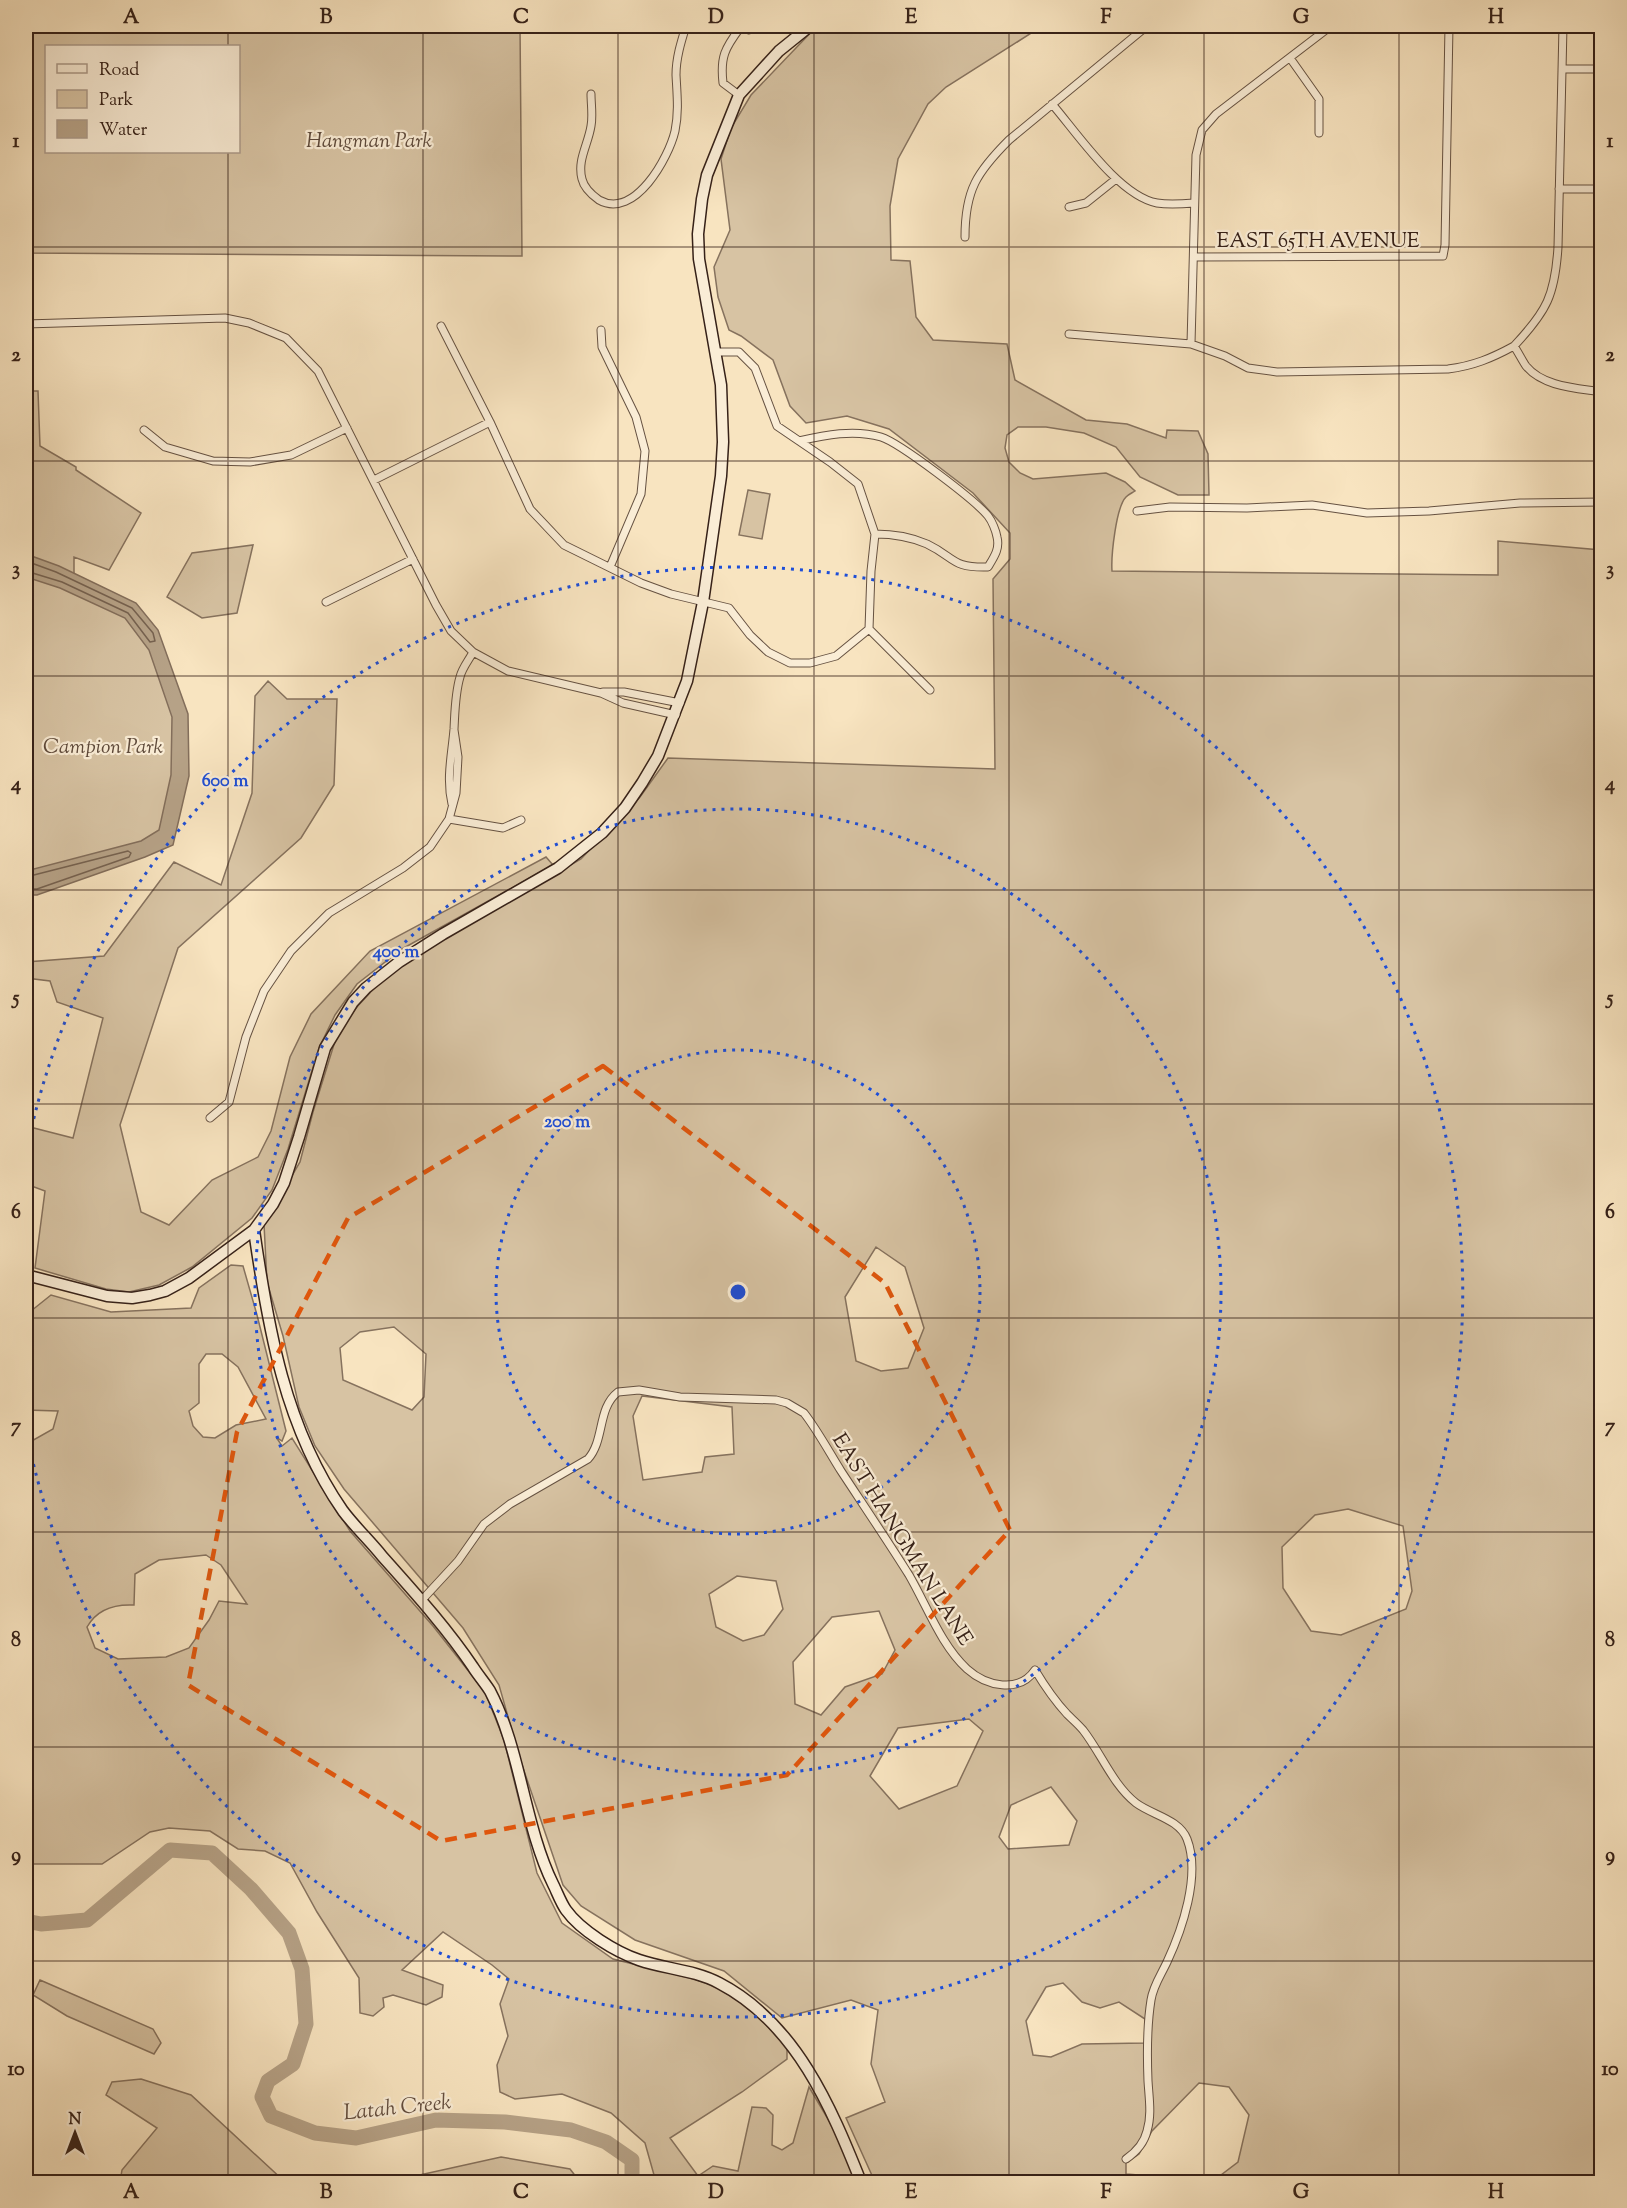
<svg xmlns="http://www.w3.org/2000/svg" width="1627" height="2208" viewBox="0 0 1627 2208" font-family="'Sorts Mill Goudy',serif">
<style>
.green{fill:#d7c3a3;stroke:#86725e;stroke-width:1.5;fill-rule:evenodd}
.water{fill:#b6a287;stroke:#836e5b;stroke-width:1.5}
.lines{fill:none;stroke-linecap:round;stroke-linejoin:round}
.shore{stroke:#766250;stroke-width:1.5}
.river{stroke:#b6a287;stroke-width:15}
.street-casing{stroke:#665242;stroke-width:9}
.secondary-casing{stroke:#362118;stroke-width:13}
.street{stroke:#faedd6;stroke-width:7}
.secondary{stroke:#faedd6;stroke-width:10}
.marked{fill:none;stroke:#df560d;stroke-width:4.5;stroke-dasharray:12 8;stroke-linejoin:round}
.grid{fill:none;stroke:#362118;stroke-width:1.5;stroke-opacity:0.55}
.ring{fill:none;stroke:#1d4ed8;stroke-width:3;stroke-dasharray:3 6}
.labels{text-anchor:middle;stroke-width:4.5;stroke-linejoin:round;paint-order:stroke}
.park-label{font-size:21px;font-style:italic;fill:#5e4a3b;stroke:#faedd6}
.street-label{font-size:21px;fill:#362118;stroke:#faedd6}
.water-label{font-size:22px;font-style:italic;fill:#634e3f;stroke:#faedd6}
.centre{fill:#1d4ed8;stroke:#faedd6;stroke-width:3}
.ring-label{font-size:18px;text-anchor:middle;font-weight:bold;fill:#1d4ed8;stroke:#faedd6;stroke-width:4.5;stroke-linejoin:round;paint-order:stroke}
.neatline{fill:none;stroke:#362118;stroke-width:2}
.grid-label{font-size:20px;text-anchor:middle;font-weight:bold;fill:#362118}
</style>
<rect width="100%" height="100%" fill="#f8e4c0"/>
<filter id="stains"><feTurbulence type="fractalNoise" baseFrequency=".00333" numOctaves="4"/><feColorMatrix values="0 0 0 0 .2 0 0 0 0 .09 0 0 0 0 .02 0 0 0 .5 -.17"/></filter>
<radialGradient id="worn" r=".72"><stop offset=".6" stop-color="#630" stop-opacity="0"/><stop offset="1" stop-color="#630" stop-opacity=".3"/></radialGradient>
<path class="green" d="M26 26H520L522 256 26 253ZM46 46H238V152H46Z
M817 26H1040L1033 32 946 87 928 104 898 159 890 206 891 260 910 261 916 317 933 340 1007 344 1015 380 1086 420 1127 424 1166 438 1167 430 1198 431 1208 454 1209 495H1178L1140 477 1116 447 1084 433 1046 427H1018L1007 435 1005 448 1009 462 1020 473 1033 479 1106 473 1125 482 1135 491C1132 493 1129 494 1126 497 1116 507 1111 556 1112 571L1498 575V541L1601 550V2182H875L846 2118 885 2102 871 2064 878 2010 851 2000 782 2018 724 1971 635 1940 581 1906 563 1885 520 1759 499 1685 463 1628 344 1489 315 1446 299 1407 283 1336 267 1282 264 1224 300 1162 313 1112 336 1038 355 1009 379 983 420 953 581 859 640 797 668 758 995 769 993 579 1010 559V533L973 493 889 429 847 416 806 423 790 406 773 360 741 336 729 330 718 297 714 267 730 230 721 159 731 128 751 95ZM876 1247 905 1267 924 1328 908 1368 881 1371 856 1361 845 1297ZM394 1327 426 1354 424 1397 412 1410 343 1380 340 1348 360 1332ZM642 1396 732 1407 734 1454 705 1457 702 1472 643 1480 633 1416ZM1348 1509 1403 1526 1412 1591 1406 1609 1341 1635 1311 1631 1283 1588 1282 1547 1315 1515ZM737 1576 776 1581 783 1609 764 1635 743 1641 716 1627 709 1594ZM879 1611 895 1650 882 1674 845 1687 821 1715 795 1704 793 1662 832 1617ZM969 1719 983 1731 957 1786 899 1809 870 1776 898 1728ZM1051 1787 1077 1821 1069 1845 1008 1849 999 1837 1011 1805ZM1063 1983 1082 2002 1100 2008 1119 2002 1145 2019V2043L1082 2044 1051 2057 1033 2055 1026 2021 1046 1987ZM1199 2083 1229 2087 1249 2115 1238 2162 1213 2181 1126 2174V2163L1139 2154 1152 2131Z
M26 391H38L40 446 76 467V470L141 513 109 570 74 557V583L128 609 155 642 181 716 166 835 26 884Z
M748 490 770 494 762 539 739 535Z
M253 545 237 613 202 618 167 597 192 553Z
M268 681 287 699H337L334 785 301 838 178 948 120 1125 141 1212 169 1225 212 1180 258 1157 271 1131 290 1057 311 1014 370 951 546 857 553 865 402 949 357 984 335 1015 319 1048 288 1149 272 1190 252 1218 192 1267 159 1285 129 1292 106 1289 35 1268 45 1191 26 1184V1126L73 1138 103 1018 57 1002 50 981 26 978V962L104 956 174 862 221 885 252 793 255 696Z
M231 1265 243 1266 257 1315 286 1431 282 1441 276 1437 282 1446 292 1438 350 1531 433 1626 485 1692 504 1740 537 1873 562 1923 613 1959 694 1979 715 1986 751 2009 787 2047V2059L742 2092 670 2138 698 2176 713 2166 738 2171 752 2107 766 2108 773 2115 772 2145 782 2150 793 2143 809 2087 841 2141 855 2182H656L645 2143 611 2113 562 2094 515 2099 500 2092 497 2065 508 2036 500 2004 509 1979 492 1965 443 1932 402 1970 443 1985 442 1997 426 2005 393 1995 383 1998 384 2007 373 2016 360 2013 359 1978 317 1912 290 1863 265 1851 238 1849 210 1831 169 1828 150 1832 102 1864H26V1442H30L53 1429 58 1411 26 1410V1309L31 1311 51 1295 111 1312 191 1308 199 1288ZM206 1354H222L238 1367 266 1419 236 1425 215 1438 203 1437 193 1426 189 1411 199 1403V1364ZM206 1555 221 1565 247 1604 219 1601 209 1620 189 1648 166 1657 118 1659 95 1648 87 1627C97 1609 115 1604 134 1605L135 1574 159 1560Z
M40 1980 153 2029 161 2043 154 2054 67 2016 33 1995Z
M141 2079 191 2095 285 2182H120L122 2170 157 2128 106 2095 112 2082Z
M501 2157 570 2169 580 2182H388Z"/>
<path class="water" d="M26 554 59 566 136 603 158 630 188 714 189 776 173 845 145 857 37 895H26V871L141 841 159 830 171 775 172 717 149 650 125 618 60 588 26 577Z"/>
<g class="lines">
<path class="shore" d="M26 561 56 572 132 608 153 633 155 641 150 642 128 613 62 582 26 571
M26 877 128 851 131 853 129 857 37 889H26"/>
<path class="river" d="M26 1921 41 1924 87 1920 170 1850 212 1853 251 1889 289 1933 302 1969 306 2024 293 2064 268 2081 262 2097 271 2116 315 2133 356 2138 436 2120 505 2122 571 2130 606 2142 632 2160V2182"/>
<defs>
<path id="street" d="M737 26 749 30 757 26
M1290 58 1319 99V133
M1562 69H1602
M591 94C591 104 593 116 591 126 588 145 577 160 582 179 584 188 592 195 599 200 635 220 669 157 675 131 679 112 677 94 676 75 676 58 681 42 686 26
M739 95 723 83C720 57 725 48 740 28
M1052 104C1077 133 1119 196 1157 203 1169 205 1182 204 1194 203
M1559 189H1602
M1069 207 1086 203 1116 179
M965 237C965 190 977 172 1009 140L1147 26
M1194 257 1443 256 1445 245 1449 26
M26 324 225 318 249 323 286 338 318 371 436 605 451 631 473 652 508 671 601 693 623 703 676 715
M441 326 490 422 530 509 564 545 641 583 671 594 729 608 750 635 768 652 790 663H810L836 656 869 629 871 571 875 534 858 484 830 462 777 426 755 368 739 352H716
M601 330 602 347 636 417 645 451 641 494 610 567
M1069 334 1191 344 1225 356 1248 368 1277 372 1448 369C1473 366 1492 358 1514 346 1518 352 1522 360 1526 366 1543 387 1577 388 1602 392
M1191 344 1196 155 1202 130 1216 114 1331 26
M1514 346C1547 311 1555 295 1558 247L1563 26
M144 430 165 447 213 461 250 462 291 455 347 428
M799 441C825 435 854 429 881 437 900 443 975 500 988 516 992 521 996 531 997 537 1000 549 994 557 988 567 951 568 956 558 927 544 911 537 892 534 875 534
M374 480 490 422
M1137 511 1170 507 1247 508 1312 505 1367 513 1429 511 1520 503 1602 502
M326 602 413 559
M869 629 930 690
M603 692H624L680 703
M452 804C446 778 452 754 454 729 455 711 455 694 460 677 462 668 469 660 473 652
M449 819 503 828 521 820
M210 1118 229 1102 246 1037 264 991 291 951 329 913 403 868 430 847 449 819 456 793 458 757 454 730
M421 1601 458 1561 484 1524 510 1504 588 1459C605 1440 597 1408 618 1392L639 1390 680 1397 776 1400 787 1403 804 1413C818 1431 829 1452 841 1471 864 1506 887 1540 909 1575 927 1606 941 1645 967 1669 986 1686 1019 1694 1035 1670 1044 1685 1054 1700 1067 1714 1072 1719 1078 1724 1083 1730 1101 1753 1113 1785 1136 1803 1152 1815 1179 1819 1187 1839 1201 1875 1182 1930 1167 1962 1161 1975 1153 1986 1151 2000 1147 2025 1147 2056 1148 2081 1149 2098 1152 2115 1147 2131 1144 2144 1136 2152 1126 2159"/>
<path id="secondary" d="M254 1230C268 1328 285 1428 343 1511 355 1527 370 1541 382 1556 414 1592 446 1627 473 1667 478 1675 485 1683 490 1691 521 1750 524 1825 553 1884 557 1892 561 1903 566 1910 581 1931 616 1952 639 1960 665 1969 695 1970 719 1983 796 2023 831 2107 861 2182
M26 1275 107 1296 132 1298 150 1295 165 1291 189 1278 254 1230 273 1204 284 1183 299 1137 325 1048 353 1002 366 988 399 962 443 934 558 868 602 833 625 808 642 783 658 756 687 681 703 602 721 476 723 442 721 385 699 259 698 234 702 199 707 175 739 95 779 51 810 26"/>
</defs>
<use href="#street" class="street-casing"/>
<use href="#secondary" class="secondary-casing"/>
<use href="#street" class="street"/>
<use href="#secondary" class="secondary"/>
</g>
<path class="marked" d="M603 1066 885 1283 1010 1530 787 1775 441 1841 188 1685 237 1432 348 1218Z"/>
<path class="grid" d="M228 26V46M423 26V2182M618 26V2182M814 26V2182M1009 26V2182M1204 26V2182M1399 26V2182M228 152V2182M26 247H1602M26 461H1602M26 676H1602M26 890H1602M26 1104H1602M26 1318H1602M26 1532H1602M26 1747H1602M26 1961H1602"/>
<g class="ring">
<circle cx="738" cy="1292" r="242"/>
<circle cx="738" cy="1292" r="483"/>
<path d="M26 1154A725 725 0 1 1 26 1430"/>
</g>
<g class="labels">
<g class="park-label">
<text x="369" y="147">Hangman Park</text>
<text x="103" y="753">Campion Park</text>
</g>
<g class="street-label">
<text x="1318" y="247">EAST 65TH AVENUE</text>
<text transform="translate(903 1539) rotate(58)" y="7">EAST HANGMAN LANE</text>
</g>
<g class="water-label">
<text transform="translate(397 2106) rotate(-6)" y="8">Latah Creek</text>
</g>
</g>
<circle cx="738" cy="1292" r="9" class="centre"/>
<g class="ring-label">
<text x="225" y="786">600 m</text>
<text x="396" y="957">400 m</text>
<text x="567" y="1127">200 m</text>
</g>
<rect width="1627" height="2208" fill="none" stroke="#f8e4c0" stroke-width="66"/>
<rect x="45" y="45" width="195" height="108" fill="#faedd6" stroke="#ac9b8a" stroke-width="1.5"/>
<rect x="57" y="64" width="30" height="9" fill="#faedd6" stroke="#ac9b8a" stroke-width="1.5"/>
<text x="99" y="75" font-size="18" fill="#362118">Road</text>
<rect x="57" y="90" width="30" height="18" fill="#d7c3a3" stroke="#ac9b8a" stroke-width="1.5"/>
<text x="99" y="105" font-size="18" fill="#362118">Park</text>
<rect x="57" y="120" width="30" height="18" fill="#b6a287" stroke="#ac9b8a" stroke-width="1.5"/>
<text x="99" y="135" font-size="18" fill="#362118">Water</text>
<g transform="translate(75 2133)" stroke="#faedd6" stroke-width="4.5" paint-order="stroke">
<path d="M0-4.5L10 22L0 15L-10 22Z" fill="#362118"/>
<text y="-9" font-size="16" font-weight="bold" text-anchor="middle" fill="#362118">N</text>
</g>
<rect x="33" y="33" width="1561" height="2142" class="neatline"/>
<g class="grid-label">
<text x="131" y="23">A</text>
<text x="326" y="23">B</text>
<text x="521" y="23">C</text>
<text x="716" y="23">D</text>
<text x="911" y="23">E</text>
<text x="1106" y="23">F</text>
<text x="1301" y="23">G</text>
<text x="1496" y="23">H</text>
<text x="16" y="147">1</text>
<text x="1610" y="147">1</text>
<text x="16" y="361">2</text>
<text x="1610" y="361">2</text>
<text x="16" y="575">3</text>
<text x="1610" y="575">3</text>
<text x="16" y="790">4</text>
<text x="1610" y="790">4</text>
<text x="16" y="1004">5</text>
<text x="1610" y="1004">5</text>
<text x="16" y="1218">6</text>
<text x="1610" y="1218">6</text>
<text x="16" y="1432">7</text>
<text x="1610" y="1432">7</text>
<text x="16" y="1646">8</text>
<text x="1610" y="1646">8</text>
<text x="16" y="1861">9</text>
<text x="1610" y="1861">9</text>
<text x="16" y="2075">10</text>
<text x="1610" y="2075">10</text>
<text x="131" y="2198">A</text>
<text x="326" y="2198">B</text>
<text x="521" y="2198">C</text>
<text x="716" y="2198">D</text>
<text x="911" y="2198">E</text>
<text x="1106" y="2198">F</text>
<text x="1301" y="2198">G</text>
<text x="1496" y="2198">H</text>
</g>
<rect width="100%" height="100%" filter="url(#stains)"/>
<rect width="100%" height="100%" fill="url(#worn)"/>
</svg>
